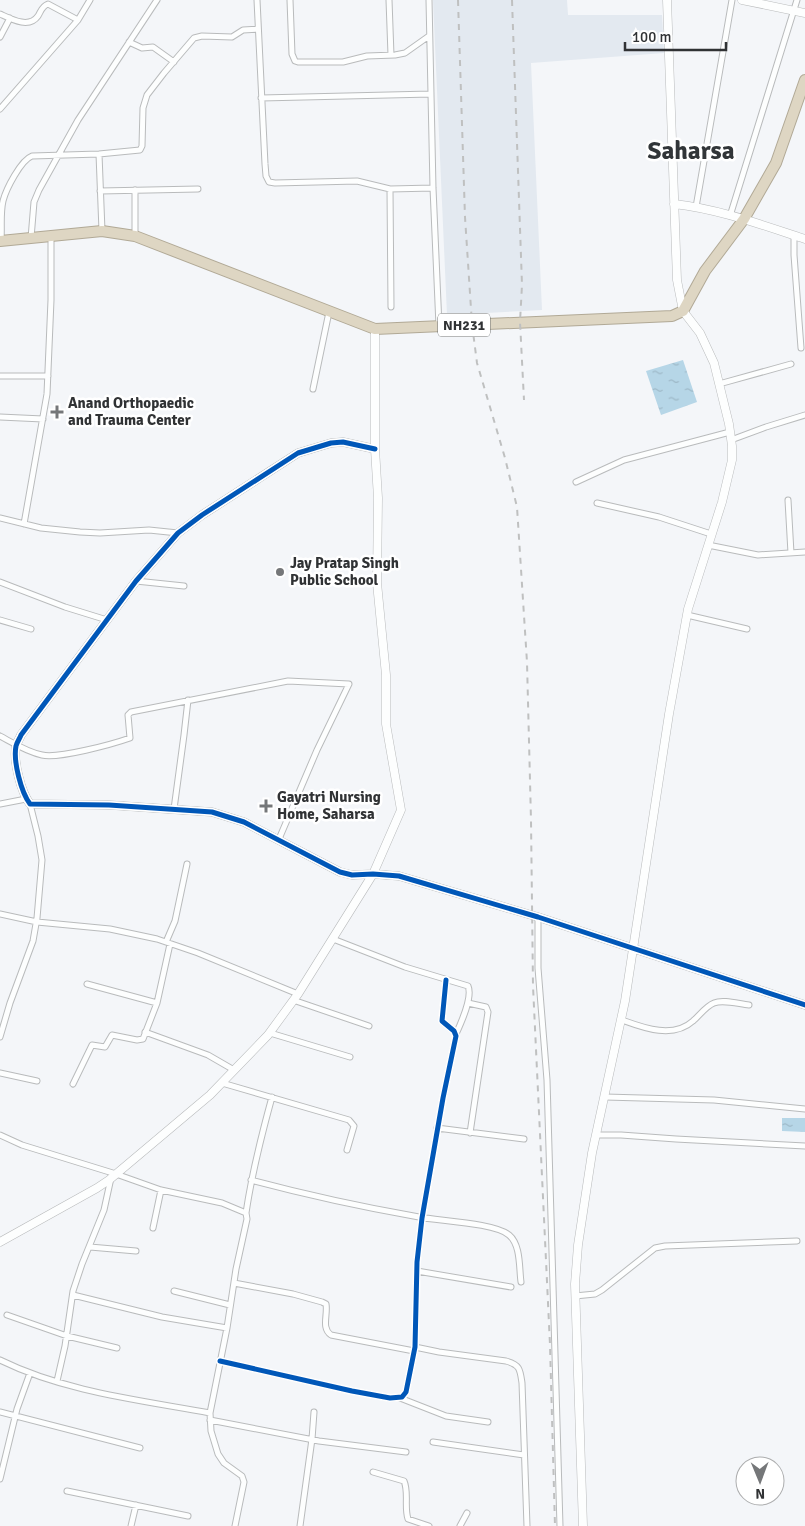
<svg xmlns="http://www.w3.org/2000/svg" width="805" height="1526" viewBox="0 0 805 1526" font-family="Signika,sans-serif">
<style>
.built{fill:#e3e9f0}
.water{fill:url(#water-ripples)}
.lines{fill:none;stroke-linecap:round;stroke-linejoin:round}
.street-casing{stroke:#b9bbbc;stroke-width:7}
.secondary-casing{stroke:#b9bbbc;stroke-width:9}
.highway-casing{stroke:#b1a996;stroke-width:12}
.street{stroke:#fdfefe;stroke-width:5}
.secondary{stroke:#fdfefe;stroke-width:8}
.highway{stroke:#ded6c3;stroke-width:10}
.rail{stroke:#bfc0c0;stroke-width:2;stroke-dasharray:6 6;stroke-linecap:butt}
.cycleway-casing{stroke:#fff;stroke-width:8}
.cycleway{stroke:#0057b8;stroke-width:5}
.poi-dot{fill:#757779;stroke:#fff;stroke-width:2}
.labels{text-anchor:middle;stroke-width:5;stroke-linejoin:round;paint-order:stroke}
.shield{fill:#fff;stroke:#6e7071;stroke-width:1}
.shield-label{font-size:14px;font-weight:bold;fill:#303234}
.poi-label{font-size:15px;font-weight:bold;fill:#303234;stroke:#fff;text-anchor:start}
.town-label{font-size:25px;font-weight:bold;fill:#313538;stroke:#fff}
</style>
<defs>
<pattern id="water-ripples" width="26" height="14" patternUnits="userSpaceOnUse" patternTransform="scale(1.25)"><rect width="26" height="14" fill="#b6d6e7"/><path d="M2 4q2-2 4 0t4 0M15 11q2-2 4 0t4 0" fill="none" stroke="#9db8c7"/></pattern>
</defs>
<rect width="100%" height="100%" fill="#f4f6f9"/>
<path class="built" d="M433 0H567L568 15H662L664 53 531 63 542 310 447 315Z"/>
<path class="water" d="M683 360 697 402 661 415 646 371Z
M782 1118H805V1132L782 1131Z"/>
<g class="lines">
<defs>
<path id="street" d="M257 0 265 164 266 176 269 182 275 183 357 181 390 189 433 188
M290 0 292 54 295 61 298 62H343L367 56 395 55 405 53 429 36
M389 0 391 55
M429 0 433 188 439 326
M0 14C11 19 29 29 38 16 41 11 42 6 48 4L78 20
M0 37 10 18
M129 42 142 48 153 47 174 62
M261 98 431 94
M0 109 78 20 90 0
M99 154 102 231
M390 189 391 307
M135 190V236
M100 191 198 189
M696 207 732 0
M730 216 797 0
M794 235V255L801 348
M31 238 34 202 39 190 78 120 157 0
M1 241C2 228 0 214 3 201 6 189 21 160 32 156L99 154 140 150 142 146 143 108 147 95 164 73 194 38 202 36 232 37 243 30 258 29
M0 376H48
M719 384 791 364
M313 389 329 312
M0 417 43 419
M731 440 766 427 805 415
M576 482 624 460 730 432
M788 500 791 553
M597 503 659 517 711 534
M0 518 41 528 80 532 100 533 149 530 178 533
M24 524 47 394 51 300V236
M708 545 758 555 805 552
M136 581 184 586
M0 582 65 607 107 620
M687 615 747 629
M0 620 31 629
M0 736C13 743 27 752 42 755 58 759 113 744 130 738L128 715 131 712 288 681 349 684 317 750 279 839
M0 804 26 799
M174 809 184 735 188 700
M0 914 37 922 110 929 157 939 198 953 298 994
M538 917V968L547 1080 560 1526
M333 939 405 967 468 986C473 997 461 1023 456 1034
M166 942 175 921 187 864
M87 984 157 1003
M293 1000 369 1026
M468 1003 486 1007 488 1012 470 1133
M622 1020C644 1028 673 1039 693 1021 699 1016 706 1006 714 1003 723 999 739 1004 749 1005
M145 1032 208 1055 234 1070
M270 1033 350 1057
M0 1037 10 1003 33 941 37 918 42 860 38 836 30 804
M0 1073 37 1081
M222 1083 349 1120 354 1126 347 1150
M73 1084 92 1045 105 1047 112 1035 137 1040 143 1039 157 1003 170 944
M605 1097 714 1100 805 1109
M437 1128 524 1139
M0 1135 22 1145 116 1174 161 1190 222 1203 246 1213 247 1219 236 1269 227 1328 210 1413 211 1431 218 1454 224 1463 242 1476 244 1482 235 1526
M596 1135H621L676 1139 805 1146
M251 1180C307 1195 363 1207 419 1217 440 1221 495 1223 509 1235 521 1245 519 1268 521 1282
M246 1213C252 1172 261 1137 272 1097
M153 1228 161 1190
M90 1247 136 1251
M417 1271 511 1287
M234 1283 293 1294 322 1302 326 1304C328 1315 321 1328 331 1335L414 1351
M174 1291 230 1305
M73 1295 162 1317 227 1328
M575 1296 595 1294 602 1290 655 1248 665 1246 797 1241
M7 1315 67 1336 117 1348
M415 1347 439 1352 506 1361C520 1365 520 1369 522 1383L527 1526
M0 1360C65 1392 140 1400 210 1413
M220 1361 352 1391 390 1398 402 1397 406 1392 415 1347 417 1262 422 1218 443 1098 456 1036 454 1031 442 1021 446 980
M57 1381 65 1346 73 1291 82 1264 104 1210 111 1178
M400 1398 446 1416 488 1422
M0 1412 140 1448
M210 1420 319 1441 406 1452
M433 1442 524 1455
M373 1472 404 1481C409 1492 404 1507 408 1519L429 1526
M0 1479 17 1409 30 1373
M67 1491 188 1516
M131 1526 136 1505
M300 1526 312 1439 314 1412
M460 1526 467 1513"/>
<path id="secondary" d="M742 0 805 13
M674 204C719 209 762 225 805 239
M375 449 343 442 331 443 298 453 202 515 178 533 136 581 21 735C20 738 17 742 16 746 13 761 21 792 30 804L109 805 212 812 244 822 340 872 352 875 373 874 399 876 538 917 805 1005
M0 1242 97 1188 109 1180 210 1095 268 1035 298 994 373 874 401 810 386 724V675L377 583 378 498 375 449V329
M583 1526 575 1284 578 1245 592 1153 625 1001 669 714 688 609 722 502 732 460V446L729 424 714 363 700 333 683 311 677 280 667 0"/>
<path id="highway" d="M0 241 102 231 135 236 375 329 672 316 683 311 705 271 744 219 776 163 805 80"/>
</defs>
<use href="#street" class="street-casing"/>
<use href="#secondary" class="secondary-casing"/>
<use href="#highway" class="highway-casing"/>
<use href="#street" class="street"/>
<use href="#secondary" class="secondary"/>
<use href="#highway" class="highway"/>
<path class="rail" d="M458 0 465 217 472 324 477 363 505 458 517 507 527 662 531 820 533 986 550 1345 555 1526
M512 0 522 285 520 322 524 400"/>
<defs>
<path id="cycleway" d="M375 449 343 442 331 443 298 453 202 515 178 533 136 581 21 735C20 738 17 742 16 746 13 761 21 792 30 804L109 805 212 812 244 822 340 872 352 875 373 874 399 876 538 917 805 1005
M220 1361 352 1391 390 1398 402 1397 406 1392 415 1347 417 1262 422 1218 443 1098 456 1036 454 1031 442 1021 446 980"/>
</defs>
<use href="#cycleway" class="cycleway-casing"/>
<use href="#cycleway" class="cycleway"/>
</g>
<g class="poi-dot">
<path d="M54.5 404.5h5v5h5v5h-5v5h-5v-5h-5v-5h5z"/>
<circle cx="280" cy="572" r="5"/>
<path d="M263.5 798.5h5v5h5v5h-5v5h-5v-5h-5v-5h5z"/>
</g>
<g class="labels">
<rect class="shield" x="438" y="313.5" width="52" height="23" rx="4"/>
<g class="shield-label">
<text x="464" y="330">NH231</text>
</g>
<g class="poi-label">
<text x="68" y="408">Anand Orthopaedic<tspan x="68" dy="17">and Trauma Center</tspan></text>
<text x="290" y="568">Jay Pratap Singh<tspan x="290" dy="17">Public School</tspan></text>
<text x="277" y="802">Gayatri Nursing<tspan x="277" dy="17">Home, Saharsa</tspan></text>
</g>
<g class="town-label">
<text x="691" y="159">Saharsa</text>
</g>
</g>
<g transform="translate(760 1481) rotate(179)"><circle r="24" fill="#ffffff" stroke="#acadae"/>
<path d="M0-4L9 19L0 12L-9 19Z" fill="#757779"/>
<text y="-8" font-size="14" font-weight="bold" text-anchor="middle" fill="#303234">N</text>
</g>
<path d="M625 42v8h101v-8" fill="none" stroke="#303234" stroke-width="2.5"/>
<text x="632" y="42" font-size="15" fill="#303234" stroke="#ffffff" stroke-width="4" paint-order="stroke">100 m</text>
</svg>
